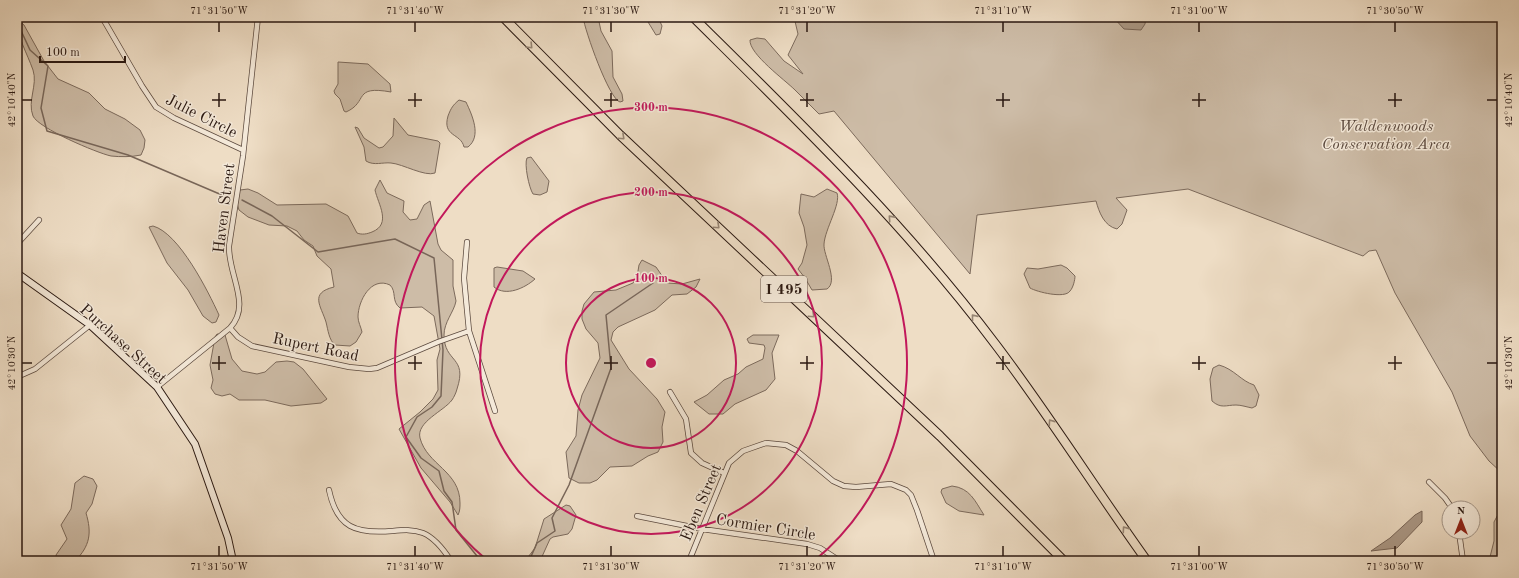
<svg xmlns="http://www.w3.org/2000/svg" width="1519" height="578" viewBox="0 0 1519 578" font-family="'Old Standard TT',serif">
<style>
.green{fill:#cdbca7;stroke:#7c6a5c}
.water{fill:#ac9a88;stroke:#786659}
.lines{fill:none;stroke-linecap:round;stroke-linejoin:round}
.stream{stroke:#786659;stroke-width:1.5}
.street-casing{stroke:#5c4a3f;stroke-width:6}
.secondary-casing{stroke:#2b1912;stroke-width:8}
.highway-casing{stroke:#2b1912;stroke-width:10}
.street{stroke:#f4e9d9;stroke-width:4.5}
.secondary{stroke:#f4e9d9;stroke-width:6}
.highway{stroke:#eeddc5;stroke-width:8}
.oneway{stroke:#968574}
.ticks{fill:none;stroke:#2b1912;stroke-width:1.5}
.ring{fill:none;stroke:#c2185b;stroke-width:2}
.labels{text-anchor:middle;stroke-width:3;stroke-linejoin:round;paint-order:stroke}
.shield{fill:#f4e9d9;stroke:#67574e;stroke-width:1}
.shield-label{font-size:15px;font-weight:bold;fill:#2b1912}
.street-label{font-size:16px;fill:#2b1912;stroke:#f4e9d9}
.park-label{font-size:16px;font-style:italic;fill:#5c4a3f;stroke:#f4e9d9}
.centre{fill:#c2185b;stroke:#f4e9d9;stroke-width:2}
.ring-label{font-size:12px;text-anchor:middle;font-weight:bold;fill:#c2185b;stroke:#f4e9d9;stroke-width:3;stroke-linejoin:round;paint-order:stroke}
.neatline{fill:none;stroke:#2b1912;stroke-width:1.5}
.ticks-label{font-size:10px;text-anchor:middle;fill:#2b1912}
</style>
<rect width="100%" height="100%" fill="#eeddc5"/>
<filter id="stains"><feTurbulence type="fractalNoise" baseFrequency=".005" numOctaves="4"/><feColorMatrix values="0 0 0 0 .2 0 0 0 0 .09 0 0 0 0 .02 0 0 0 .5 -.17"/></filter>
<radialGradient id="worn" r=".72"><stop offset=".6" stop-color="#630" stop-opacity="0"/><stop offset="1" stop-color="#630" stop-opacity=".3"/></radialGradient>
<path class="green" d="M583 17H598L601 31 612 51 613 77 622 94 623 101 620 102C609 99 585 31 583 17Z
M645 17H658L662 26 660 34 656 35Z
M794 17H1502V473L1489 461 1470 436 1452 392 1395 293 1376 250 1369 251 1363 256 1188 189 1116 198 1127 210 1122 224 1117 229C1104 226 1099 212 1096 201L977 215 970 274 834 111 819 114C811 106 803 98 795 90 785 80 749 54 750 40L757 38 765 39 784 61 803 74 788 55 798 34Z
M17 19 24 25 44 61 58 79 89 93 105 109 125 119 140 130 145 140 144 148 141 155C132 157 120 157 111 156 97 153 38 128 33 116 27 101 38 85 33 70 27 53 17 37 17 19Z
M338 62 368 64 390 84 391 92C352 85 369 102 346 112L344 111 340 99 335 94 334 91 338 84Z
M459 100 466 102C472 115 482 136 468 147H464C461 133 442 137 448 116 451 108 453 105 459 100Z
M394 118 408 135 438 141 440 143 435 173C425 177 403 164 391 163 383 162 374 166 366 161L364 147 355 127 358 128 364 138 379 148 383 147 393 136Z
M531 157 549 181 547 192 540 195 533 194C529 188 524 164 527 158Z
M380 180 387 193 404 201 403 212 410 220 417 219 424 205 430 201 438 244 441 250 453 260V286L456 301C454 312 444 322 444 335 444 363 468 356 457 389 456 393 454 397 452 400 444 411 416 422 420 438 427 465 460 471 460 503 460 507 460 511 458 515L450 502 421 468 399 429 420 412 433 399 438 390 437 360 440 349 434 316 422 307 400 308C391 301 397 292 390 285 371 276 358 301 358 317 358 322 361 327 362 332L356 342 350 346 335 345C329 340 328 330 326 322 321 306 309 293 334 287L331 269 317 256 313 246 304 240 297 231 287 226 269 225 248 217 239 210 235 196 240 190 248 189 258 193 277 205 326 204 348 216 357 233C362 235 367 234 372 232 392 224 378 204 375 190Z
M827 189 837 193C841 204 825 229 824 244 823 255 839 281 827 289L812 290 805 278 798 269 802 263 807 245 804 227 799 213 801 194 814 197Z
M153 226C179 233 208 291 219 315L216 322 212 323 203 316 188 290 167 263 149 227Z
M642 260 656 267 667 283 682 284 700 279 696 287 687 294 672 295 655 310 618 327 613 332 611 340 629 369 657 399 665 412 662 427 663 442 658 452 648 456 632 466 610 467 597 480 590 483H579L569 478 566 452 576 436 578 410 582 395 600 358 598 343 586 329 582 319V311L584 304 594 292 616 290 633 283 637 277 639 265Z
M1061 265 1067 268 1075 276C1075 280 1073 288 1070 291 1065 299 1037 292 1030 288L1024 274 1027 268 1038 269Z
M497 267 523 271 535 279C525 288 506 297 494 287V268Z
M217 334 225 335 232 359 242 371 257 374 265 372 276 362 287 361 294 362 303 369 327 399 321 403 291 406 265 400H239L230 394 222 396 215 394 211 388 213 380 210 365 215 337Z
M753 335H779L772 353 775 379 766 390 735 404 723 414H709L694 402 707 395 724 380 738 374 746 367 763 359 765 348 764 345 749 343 747 339Z
M1219 365C1234 369 1241 381 1254 385L1259 395 1256 406 1252 408C1247 407 1241 405 1236 405 1226 405 1221 409 1212 401L1210 379 1213 368Z
M84 476 93 479 97 486 92 504 86 513C92 533 90 546 75 561H57L56 555 67 539 61 525 71 509 75 483Z
M952 486C970 488 975 501 984 515L959 511 946 503 941 492 942 489Z
M566 505 570 506 576 515 572 529 568 534 553 537 550 539 540 561H525L535 548 544 519Z
M1502 507V561H1489L1494 541V522Z"/>
<path class="water" d="M1113 17H1146L1145 24 1141 30 1124 29Z
M1422 511V522L1397 548 1371 551 1390 538 1415 515Z"/>
<g class="lines">
<path class="stream" d="M17 22 30 50 48 66 41 108 47 131 128 155 229 198
M242 200 272 216 318 252 395 239 434 258 443 350 441 396 432 407 417 417 406 437 421 458 439 471 444 491 452 502 456 530 481 561
M529 561 537 543 555 531 552 518 569 485 611 368 606 315 653 283"/>
<defs>
<path id="street" d="M102 17 142 86 156 107 174 118 243 150
M467 242 464 278 469 331 495 411
M17 244 39 220
M230 328 238 337 252 346 349 367 369 369 377 368 438 342 469 331
M17 377 35 369 90 325
M157 387 230 328C252 305 228 275 229 246L243 156 258 17
M670 392 686 419 691 453 702 463 724 473
M1429 482 1445 498 1452 508
M329 490C337 528 356 534 392 531 403 530 413 529 423 533 435 538 444 550 451 561
M637 516 702 529 807 544 820 548 840 561
M1459 532 1463 561
M689 561 729 463 743 451 766 443 786 445 797 451 833 481 844 486 856 487 891 484 906 490 911 495 917 510 934 561"/>
<path id="secondary" d="M17 273 90 325 157 387 195 444 228 538 233 561"/>
<path id="highway" d="M503 17 620 135 940 436 1064 561
M693 17C799 122 906 225 996 345 1049 415 1096 490 1147 561"/>
</defs>
<use href="#street" class="street-casing"/>
<use href="#secondary" class="secondary-casing"/>
<use href="#highway" class="highway-casing"/>
<use href="#street" class="street"/>
<use href="#secondary" class="secondary"/>
<use href="#highway" class="highway"/>
</g>
<defs><path id="oneway-chevron" d="M-2-3.5L2.5 0L-2 3.5" fill="none" stroke-width="1.6" stroke-linecap="round" stroke-linejoin="round"/></defs>
<g class="oneway">
<use href="#oneway-chevron" transform="translate(530 46) rotate(46)"/>
<use href="#oneway-chevron" transform="translate(622 137) rotate(43)"/>
<use href="#oneway-chevron" transform="translate(891 218) rotate(-132)"/>
<use href="#oneway-chevron" transform="translate(717 226) rotate(43)"/>
<use href="#oneway-chevron" transform="translate(812 315) rotate(43)"/>
<use href="#oneway-chevron" transform="translate(974 317) rotate(-129)"/>
<use href="#oneway-chevron" transform="translate(1051 422) rotate(-125)"/>
<use href="#oneway-chevron" transform="translate(1125 529) rotate(-125)"/>
</g>
<path class="ticks" d="M219 22V32M415 22V32M611 22V32M807 22V32M1003 22V32M1199 22V32M1395 22V32M219 93V107M415 93V107M611 93V107M807 93V107M1003 93V107M1199 93V107M1395 93V107M22 100H32M212 100H226M408 100H422M604 100H618M800 100H814M996 100H1010M1192 100H1206M1388 100H1402M1487 100H1497M219 356V370M415 356V370M611 356V370M807 356V370M1003 356V370M1199 356V370M1395 356V370M22 363H32M212 363H226M408 363H422M604 363H618M800 363H814M996 363H1010M1192 363H1206M1388 363H1402M1487 363H1497M219 546V556M415 546V556M611 546V556M807 546V556M1003 546V556M1199 546V556M1395 546V556"/>
<g class="ring">
<circle cx="651" cy="363" r="85"/>
<circle cx="651" cy="363" r="171"/>
<path d="M488 561A256 256 0 1 1 814 561"/>
</g>
<g class="labels">
<rect class="shield" x="761" y="276" width="46" height="26" rx="3"/>
<g class="shield-label">
<text x="784" y="294">I 495</text>
</g>
<g class="street-label">
<text transform="translate(202 115) rotate(27)" y="6">Julie Circle</text>
<text transform="translate(223 208) rotate(-83)" y="6">Haven Street</text>
<text transform="translate(124 343) rotate(42)" y="6">Purchase Street</text>
<text transform="translate(316 346) rotate(12)" y="6">Rupert Road</text>
<text transform="translate(700 502) rotate(-67)" y="6">Eben Street</text>
<text transform="translate(766 526) rotate(9)" y="6">Cormier Circle</text>
</g>
<g class="park-label">
<text x="1386" y="131">Waldenwoods<tspan x="1386" dy="18">Conservation Area</tspan></text>
</g>
</g>
<circle cx="651" cy="363" r="6" class="centre"/>
<g class="ring-label">
<text x="651" y="111">300 m</text>
<text x="651" y="196">200 m</text>
<text x="651" y="282">100 m</text>
</g>
<rect width="1519" height="578" fill="none" stroke="#eeddc5" stroke-width="44"/>
<g transform="translate(1461 520)"><circle r="19" fill="#f4e9d9" stroke="#a49689"/>
<path d="M0-3L7 15L0 10L-7 15Z" fill="#8f2418"/>
<text y="-6" font-size="11" font-weight="bold" text-anchor="middle" fill="#2b1912">N</text>
</g>
<path d="M40 56v6h85v-6" fill="none" stroke="#2b1912" stroke-width="2"/>
<text x="46" y="56" font-size="12" fill="#2b1912" stroke="#f4e9d9" stroke-width="3" paint-order="stroke">100 m</text>
<rect x="22" y="22" width="1475" height="534" class="neatline"/>
<g class="ticks-label">
<text x="219" y="14">71°31'50"W</text>
<text x="415" y="14">71°31'40"W</text>
<text x="611" y="14">71°31'30"W</text>
<text x="807" y="14">71°31'20"W</text>
<text x="1003" y="14">71°31'10"W</text>
<text x="1199" y="14">71°31'00"W</text>
<text x="1395" y="14">71°30'50"W</text>
<text transform="translate(11 100) rotate(-90)" y="4">42°10'40"N</text>
<text transform="translate(1508 100) rotate(-90)" y="4">42°10'40"N</text>
<text transform="translate(11 363) rotate(-90)" y="4">42°10'30"N</text>
<text transform="translate(1508 363) rotate(-90)" y="4">42°10'30"N</text>
<text x="219" y="570">71°31'50"W</text>
<text x="415" y="570">71°31'40"W</text>
<text x="611" y="570">71°31'30"W</text>
<text x="807" y="570">71°31'20"W</text>
<text x="1003" y="570">71°31'10"W</text>
<text x="1199" y="570">71°31'00"W</text>
<text x="1395" y="570">71°30'50"W</text>
</g>
<rect width="100%" height="100%" filter="url(#stains)"/>
<rect width="100%" height="100%" fill="url(#worn)"/>
</svg>
